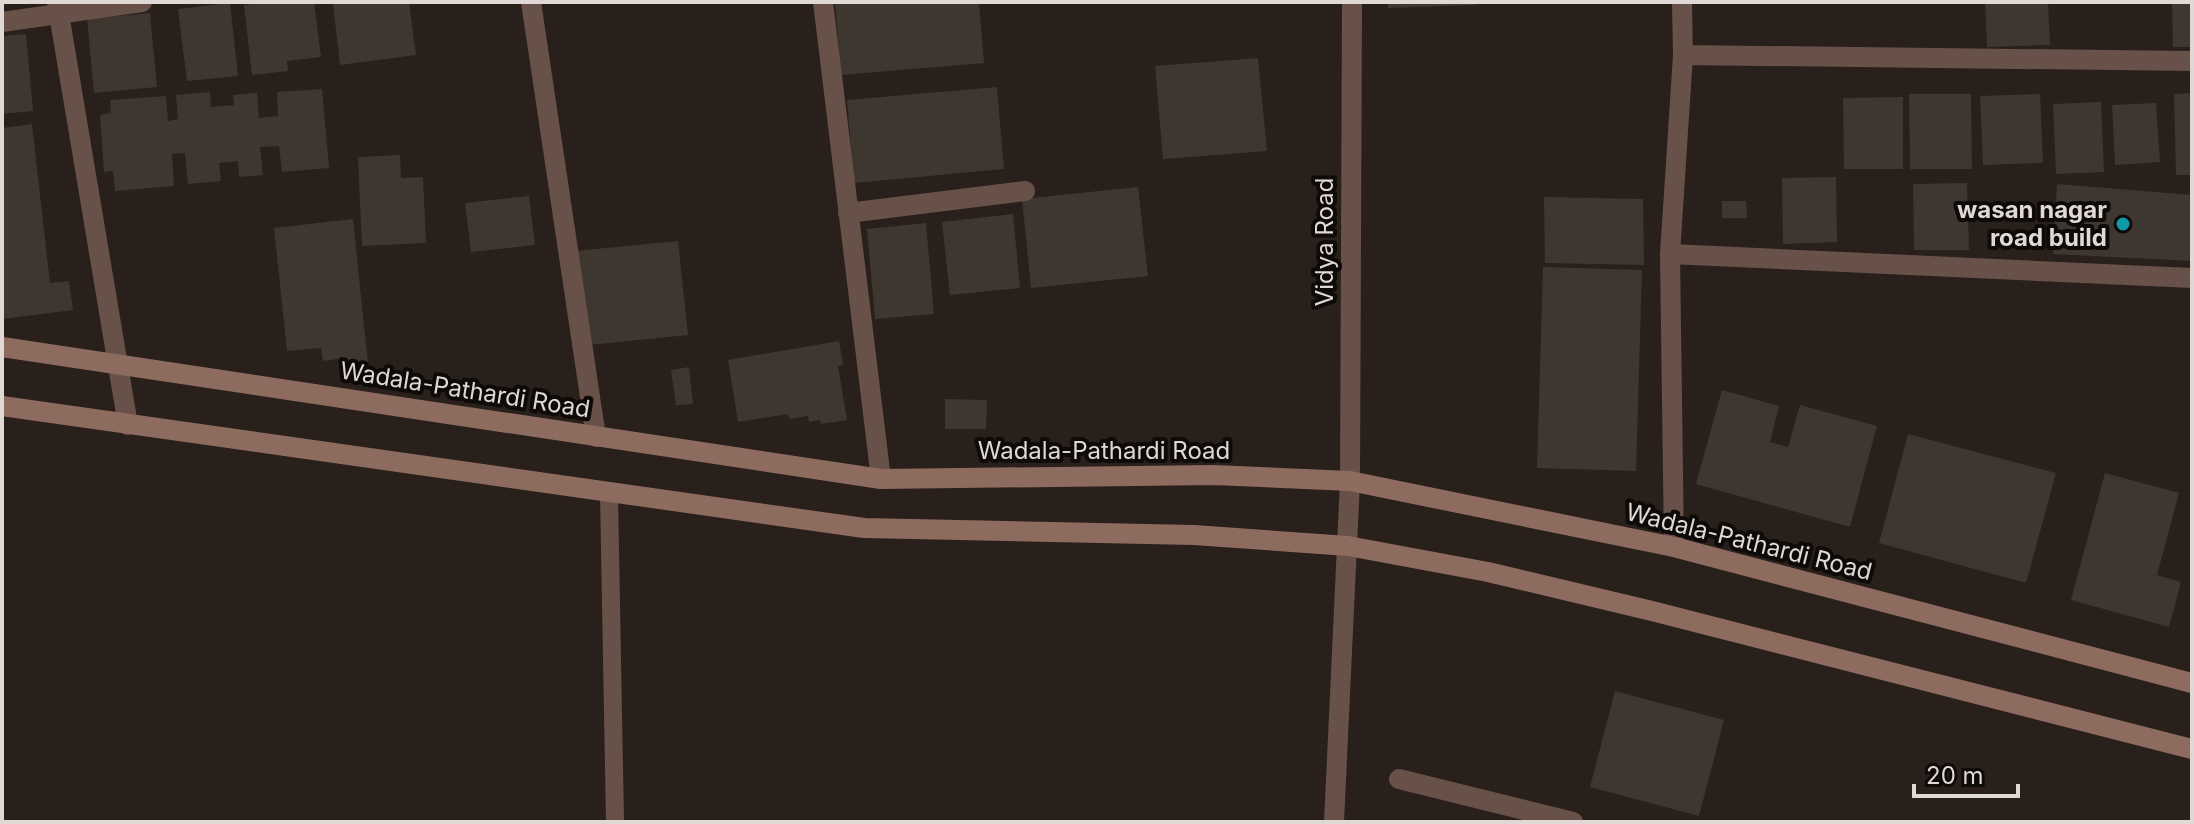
<svg xmlns="http://www.w3.org/2000/svg" width="2194" height="824" viewBox="0 0 2194 824" font-family="Inter,sans-serif">
<style>
.building{fill:#3e372f}
.lines{fill:none;stroke-linecap:round;stroke-linejoin:round}
.service{stroke:#675149;stroke-width:18}
.minor{stroke:#675149;stroke-width:20}
.tertiary{stroke:#675149;stroke-width:20}
.secondary{stroke:#8e6b5f;stroke-width:20}
.culture-dot{fill:#0f9aa8;stroke:#0e0a08;stroke-width:3}
.labels{text-anchor:middle;stroke-width:8;stroke-linejoin:round;paint-order:stroke}
.poi-label{font-size:24px;font-weight:bold;fill:#dfd8d5;stroke:#0e0a08;text-anchor:end}
.street-label{font-size:24px;fill:#dfd8d5;stroke:#0e0a08}
</style>
<rect width="100%" height="100%" fill="#291f1b"/>
<path class="building" d="M269 2H314L321 57 287 61 288 71 252 75 244 5Z
M342 2H409L416 55 340 65 333 4Z
M835 2H979L984 63 841 75Z
M1388 2H1475V5L1388 8Z
M1985 2H2048L2050 45 1987 47Z
M2172 2H2192V47H2173Z
M230 3 238 76 187 81 178 9Z
M150 13 157 87 94 93 87 19Z
M26 34 33 111 2 114V36Z
M1258 58 1267 151 1163 159 1155 66Z
M997 87 1004 169 854 183 847 100Z
M322 89 329 168 282 172 279 146 260 147 263 175 239 177 238 161 219 163 221 181 188 184 185 153 172 154 174 186 115 191 113 171 104 172 100 115 111 113 110 100 166 96 168 121 178 119 176 95 210 92 211 107 234 105 233 95 257 93 259 118 278 116 277 92Z
M2192 93V175H2176L2174 94Z
M1909 94H1971L1972 169H1910Z
M2040 94 2043 163 1983 165 1980 96Z
M1903 97V169H1844L1843 98Z
M2101 102 2104 172 2056 174 2053 104Z
M2156 103 2160 162 2115 165 2112 105Z
M32 124 50 283 69 281 73 310 2 319V128Z
M400 155 401 178 423 177 426 243 362 246 358 157Z
M1836 177 1837 242 1783 244 1782 178Z
M1967 183 1969 250H1914L1913 184Z
M2057 184 2192 195V261L2053 254Z
M1138 187 1148 276 1031 288 1022 199Z
M529 196 535 245 471 252 465 203Z
M1544 197 1643 199 1644 265 1545 263Z
M1722 201H1746L1747 218H1722Z
M1013 214 1020 288 950 295 942 222Z
M353 219 368 364 339 366 338 359 323 361 321 348 287 351 274 228Z
M926 223 934 314 875 319 867 229Z
M678 241 688 335 589 345 575 251Z
M1543 267 1642 270 1636 471 1537 468Z
M839 341 843 365 838 366 847 420 821 424 820 420 809 422 808 416 789 419 788 414 738 422 728 360Z
M689 367 693 404 676 405 671 370Z
M1722 390 1779 406 1770 442 1788 447 1800 405 1877 426 1850 527 1696 484Z
M945 399 987 400 986 429H945Z
M1908 434 2056 473 2026 583 1879 543Z
M2105 473 2179 493 2157 575 2181 582 2169 627 2071 600Z
M1615 691 1724 720 1699 816 1590 787Z"/>
<g class="lines">
<path class="service" d="M609 494 615 822"/>
<path class="minor" d="M57 2 128 425
M531 2 596 437
M823 2 881 479
M2 22 142 2
M1683 55 2192 61
M848 213 1025 191
M1670 254 2192 278
M1674 547 1670 254 1683 55 1682 2
M1399 779 1573 822"/>
<path class="tertiary" d="M1334 822 1350 481 1352 2"/>
<path class="secondary" d="M2 347 881 479 1214 475 1350 481 1674 547 2192 683
M2 406 864 528 1194 535 1348 546 1488 572 1652 611 2192 749"/>
</g>
<circle class="culture-dot" cx="2123" cy="224" r="8"/>
<g class="labels">
<g class="poi-label">
<text x="2107" y="218">wasan nagar<tspan x="2107" dy="28">road build</tspan></text>
</g>
<g class="street-label">
<text transform="translate(1325 242) rotate(-90)" y="8">Vidya Road</text>
<text transform="translate(465 390) rotate(9)" y="8">Wadala-Pathardi Road</text>
<text x="1104" y="459">Wadala-Pathardi Road</text>
<text transform="translate(1749 542) rotate(14)" y="8">Wadala-Pathardi Road</text>
</g>
</g>
<rect width="2194" height="824" fill="none" stroke="#dfd8d5" stroke-width="8"/>
<path d="M1914 784v12h104v-12" fill="none" stroke="#dfd8d5" stroke-width="4"/>
<text x="1926" y="784" font-size="24" fill="#dfd8d5" stroke="#0e0a08" stroke-width="6" paint-order="stroke">20 m</text>
</svg>
